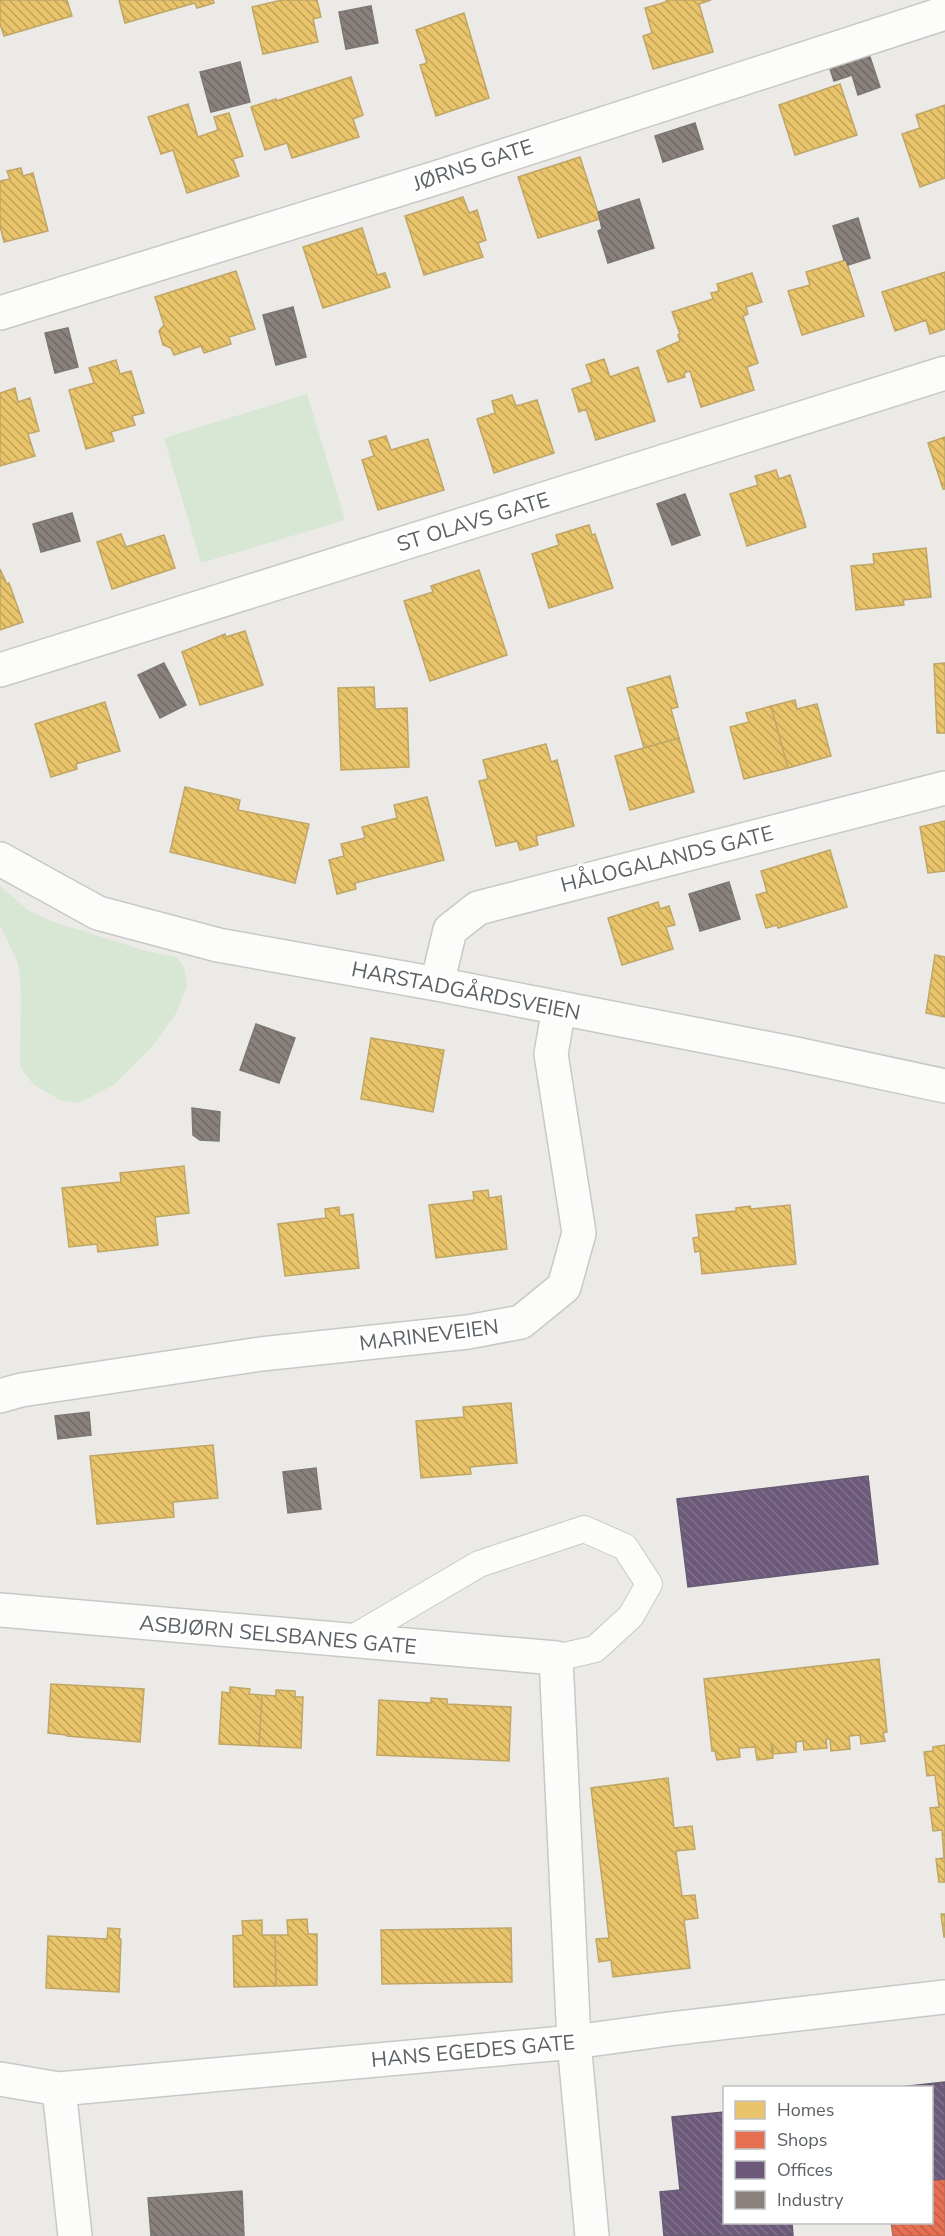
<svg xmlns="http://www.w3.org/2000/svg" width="945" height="2236" viewBox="0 0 945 2236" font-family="'Nunito Sans',sans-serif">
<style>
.green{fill:#d7e7d3}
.homes{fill:url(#homes-back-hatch);stroke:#bfa668;stroke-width:1.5}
.shops{fill:url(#shops-back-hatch);stroke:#bd6b57;stroke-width:1.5}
.offices{fill:url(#offices-back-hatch);stroke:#685b74;stroke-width:1.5}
.industry{fill:url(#industry-back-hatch);stroke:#7c7775;stroke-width:1.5}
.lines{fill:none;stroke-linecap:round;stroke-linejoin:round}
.lane-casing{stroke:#c8c8c8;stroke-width:28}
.street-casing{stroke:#c8c8c8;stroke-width:36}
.secondary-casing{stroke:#c8c9c8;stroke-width:36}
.lane{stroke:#fcfcfb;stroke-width:26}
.street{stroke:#fcfcfb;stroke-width:33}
.secondary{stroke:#fcfcfb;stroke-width:33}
.labels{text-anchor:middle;stroke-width:6;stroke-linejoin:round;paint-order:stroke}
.street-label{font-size:21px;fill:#5c6165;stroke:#fff}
</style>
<defs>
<pattern id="homes-back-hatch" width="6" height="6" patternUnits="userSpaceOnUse" patternTransform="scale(1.5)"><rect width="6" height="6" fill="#e9c46a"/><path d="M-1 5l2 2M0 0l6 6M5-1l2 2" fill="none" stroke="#c0a35b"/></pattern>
<pattern id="shops-back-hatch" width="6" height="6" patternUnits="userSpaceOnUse" patternTransform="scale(1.5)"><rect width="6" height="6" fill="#e76f51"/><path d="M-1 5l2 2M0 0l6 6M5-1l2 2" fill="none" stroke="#be5f47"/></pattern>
<pattern id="offices-back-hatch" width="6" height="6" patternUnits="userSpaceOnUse" patternTransform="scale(1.5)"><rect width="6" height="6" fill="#6d597a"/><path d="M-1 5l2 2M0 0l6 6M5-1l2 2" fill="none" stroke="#80718b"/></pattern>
<pattern id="industry-back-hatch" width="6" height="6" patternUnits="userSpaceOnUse" patternTransform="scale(1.5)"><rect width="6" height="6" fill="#8a817c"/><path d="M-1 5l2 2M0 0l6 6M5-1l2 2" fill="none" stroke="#6e6864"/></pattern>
</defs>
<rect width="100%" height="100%" fill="#eceae7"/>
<path class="green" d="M307 394 345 520 201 563 164 438Z
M0 886 28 910 51 921 146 951 176 957 184 967 187 985 177 1012 152 1047 115 1084 79 1103 60 1100 33 1084 20 1067 21 993 18 963 0 925Z"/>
<path class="homes" d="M0 0H67L72 16 4 36 0 24Z
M119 0H213L214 3 197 8 195 3 125 23Z
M282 0H317L321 17 313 19 318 42 263 54 252 7Z
M666 0H711L699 4 713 52 653 69 643 36 652 33 645 8 666 2Z
M464 13 489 98 436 116 420 65 427 63 416 30Z
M351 77 363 115 353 119 359 137 292 158 287 143 265 150 251 107 276 99V101Z
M840 84 857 135 795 155 779 105Z
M188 104 198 137 218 130 214 117 229 113 243 156 233 159 239 176 187 193 173 150 161 154 148 117Z
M945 105V178L920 187 902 134 920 128 916 115Z
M580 157 600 219 538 238 518 177Z
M21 168 23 176 33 173 48 231 4 242 0 226V181L10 179 7 171Z
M463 197 469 213 477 210 486 240 478 243 483 257 424 275 405 216Z
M362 228 377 275 385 273 390 287 323 308 303 247Z
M846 260 864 316 802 335 788 291 810 285 806 272Z
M236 271 255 329 229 337 231 344 204 353 201 346 174 355 171 348 163 345 159 331 164 325 155 297Z
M945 272V329L930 334 926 320 895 331 882 292Z
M752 273 762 302 746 307 748 314 743 316 758 363 747 367 754 390 701 407 690 371 684 373 685 377 668 382 657 351 680 341 678 335 680 334 672 312 713 299 711 293 719 291 717 284Z
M604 359 610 377 638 367 655 421 596 440 586 409 579 412 572 389 592 382 586 365Z
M116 360 120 374 131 371 144 413 132 416 135 425 111 432 114 441 86 449 69 390 94 383 89 368Z
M15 388 18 402 30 398 39 431 28 434 35 456 0 466V393Z
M512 395 516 406 537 400 554 453 494 473 477 419 495 413 492 401Z
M386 436 391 450 428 439 444 490 378 510 362 460 374 456 369 441Z
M945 437V489H943L928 443Z
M776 470 779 479 790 475 806 527 747 546 730 494 758 485 755 476Z
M589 525 592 535 595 534 613 588 549 608 532 554 559 545 556 535Z
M121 534 126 547 164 535 175 568 112 589 97 542Z
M926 548 931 597 903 600 904 605 856 610 851 566 874 564 873 554Z
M0 569 7 584 9 583 23 622 0 630Z
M479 570 507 655 430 681 404 601 433 592 431 586Z
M245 631 263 685 200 705 182 652 225 634 226 637Z
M945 663V733H937L934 664Z
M670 676 678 707 671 709 679 738 644 748 627 688Z
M374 687 375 709 407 708 409 767 341 770 338 688Z
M795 700 797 709 817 704 831 756 788 768 771 706Z
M105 702 120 751 76 764 77 769 51 777 35 724Z
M771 706 788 768 744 779 730 727 749 722 746 713Z
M679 738 694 792 630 810 615 756Z
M546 744 551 762 557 760 574 826 536 836 538 845 520 850 517 841 496 846 479 781 488 779 483 760Z
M185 787 240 800 238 810 309 824 295 883 170 852Z
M427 797 444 860 355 883 356 889 337 894 329 860 344 856 341 844 365 838 362 827 397 818 394 805Z
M945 821V871L928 873 920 827Z
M830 850 847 907 778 928 777 925 766 928 756 895 767 892 761 871Z
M658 902 660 909 669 906 675 925 666 927 673 949 622 965 608 918Z
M935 955 945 957V1017L926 1013Z
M371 1038 444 1050 433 1112 361 1099Z
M184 1166 189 1213 155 1217 158 1245 98 1252 97 1244 69 1247 62 1188 121 1182 120 1173Z
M488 1190 489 1198 501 1196 507 1249 436 1258 429 1205 474 1200 473 1192Z
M790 1205 796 1264 702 1274 700 1251 695 1252 693 1238 699 1237 696 1215 736 1211V1208L750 1206 751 1209Z
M339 1207 340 1216 353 1214 359 1268 285 1276 278 1224 326 1218 325 1209Z
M511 1403 517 1463 470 1467 471 1474 421 1478 416 1421 464 1417 463 1407Z
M213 1445 218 1498 173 1502 174 1517 97 1524 90 1456Z
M879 1659 887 1732 883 1733 885 1741 861 1744 860 1735 849 1736 850 1749 831 1751 830 1739H826L827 1748 804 1750 803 1741 796 1742V1752L773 1754V1745H771L773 1758 757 1760 755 1747 739 1748 740 1757 717 1760 715 1751H712L704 1679Z
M51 1684 144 1689 140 1742 67 1736V1735L48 1733Z
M230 1687 250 1689 249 1694 262 1695 259 1746 219 1744 222 1692 230 1693Z
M276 1690 295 1691V1697H303L301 1748 259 1746 262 1695 276 1696Z
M431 1698 447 1699V1704L511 1707 509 1761 377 1755 379 1700 431 1703Z
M945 1745V1882H939L936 1859 944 1858 942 1830 933 1831 930 1808 939 1807 935 1775 927 1776 924 1752 933 1751V1747Z
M668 1778 674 1828 692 1826 695 1849 676 1851 682 1896 695 1895 698 1918 684 1920 690 1968 613 1977 611 1960 599 1962 596 1939 609 1938 591 1788Z
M941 1914H945V1937H944Z
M307 1919 308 1934H317V1985L276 1986 275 1935H288L287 1920Z
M262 1920V1935H275L276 1986 234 1987 233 1936 243 1935 242 1921Z
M108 1928 120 1929 119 1939H121L119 1992 46 1988 48 1936 107 1939Z
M511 1928 512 1982 382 1984 381 1930Z"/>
<path class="shops" d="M945 2179V2236H893L891 2222H932V2180Z"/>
<path class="offices" d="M868 1476 878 1564 688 1587 677 1499Z
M945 2082V2179L932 2180V2088H891Z
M724 2112V2222H792L793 2236H664L660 2192 680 2190 672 2117Z"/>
<path class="industry" d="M371 6 378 43 346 49 339 12Z
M869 54 880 87 858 95 852 75 834 81 829 66Z
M240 62 250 102 211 112 200 72Z
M695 123 703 149 663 162 655 136Z
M639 199 654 248 608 263 598 231 602 229 598 212Z
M858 218 870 258 848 265 846 260H844L833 226Z
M293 307 306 357 276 365 263 315Z
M68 328 78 367 55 373 45 333Z
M685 494 700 535 672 545 657 504Z
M72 513 80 541 41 552 33 524Z
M164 663 186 705 160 718 138 675Z
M729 882 740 919 700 931 689 894Z
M256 1024 295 1038 279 1083 240 1070Z
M192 1108 220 1112 219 1141 200 1140 193 1135Z
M89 1412 91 1435 58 1439 55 1416Z
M316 1468 321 1509 288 1513 283 1472Z
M242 2191 244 2236H151L148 2198Z"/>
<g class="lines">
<defs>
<path id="lane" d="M348 1641 479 1564 584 1529 625 1547 649 1584 631 1616 595 1649 556 1658"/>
<path id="street" d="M0 313 442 176 945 13
M0 859 98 913 218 945 437 984 791 1053 945 1086
M437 984 450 930 478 908 945 788
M0 1396 21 1390 261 1354 468 1332 521 1322 564 1287 579 1233 551 1054 559 1008
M0 1610 556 1658 574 2042 592 2236
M0 2079 59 2089 574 2042 669 2029 945 1997
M59 2089 75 2236"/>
<path id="secondary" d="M0 670 945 373"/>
</defs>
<use href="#lane" class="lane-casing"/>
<use href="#street" class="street-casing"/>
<use href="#secondary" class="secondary-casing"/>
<use href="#lane" class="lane"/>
<use href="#street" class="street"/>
<use href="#secondary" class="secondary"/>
</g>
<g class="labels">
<g class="street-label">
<text transform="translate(473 165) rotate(-18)" y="7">JØRNS GATE</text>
<text transform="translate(473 522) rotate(-17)" y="7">ST OLAVS GATE</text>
<text transform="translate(667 859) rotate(-14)" y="7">HÅLOGALANDS GATE</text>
<text transform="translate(466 991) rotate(11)" y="7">HARSTADGÅRDSVEIEN</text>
<text transform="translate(429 1335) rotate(-7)" y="7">MARINEVEIEN</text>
<text transform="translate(278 1635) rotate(5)" y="7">ASBJØRN SELSBANES GATE</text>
<text transform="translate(473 2051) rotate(-5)" y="7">HANS EGEDES GATE</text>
</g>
</g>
<rect x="723" y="2086" width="210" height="138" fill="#ffffff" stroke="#bec0c1" stroke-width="1.5"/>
<rect x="735" y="2101" width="30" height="18" fill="#e9c46a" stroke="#bec0c1" stroke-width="1.5"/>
<text x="777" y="2116" font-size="18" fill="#5c6165">Homes</text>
<rect x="735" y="2131" width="30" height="18" fill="#e76f51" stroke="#bec0c1" stroke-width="1.5"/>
<text x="777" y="2146" font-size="18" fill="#5c6165">Shops</text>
<rect x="735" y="2161" width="30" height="18" fill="#6d597a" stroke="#bec0c1" stroke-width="1.5"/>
<text x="777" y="2176" font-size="18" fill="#5c6165">Offices</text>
<rect x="735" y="2191" width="30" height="18" fill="#8a817c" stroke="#bec0c1" stroke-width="1.5"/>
<text x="777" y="2206" font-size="18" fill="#5c6165">Industry</text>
</svg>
